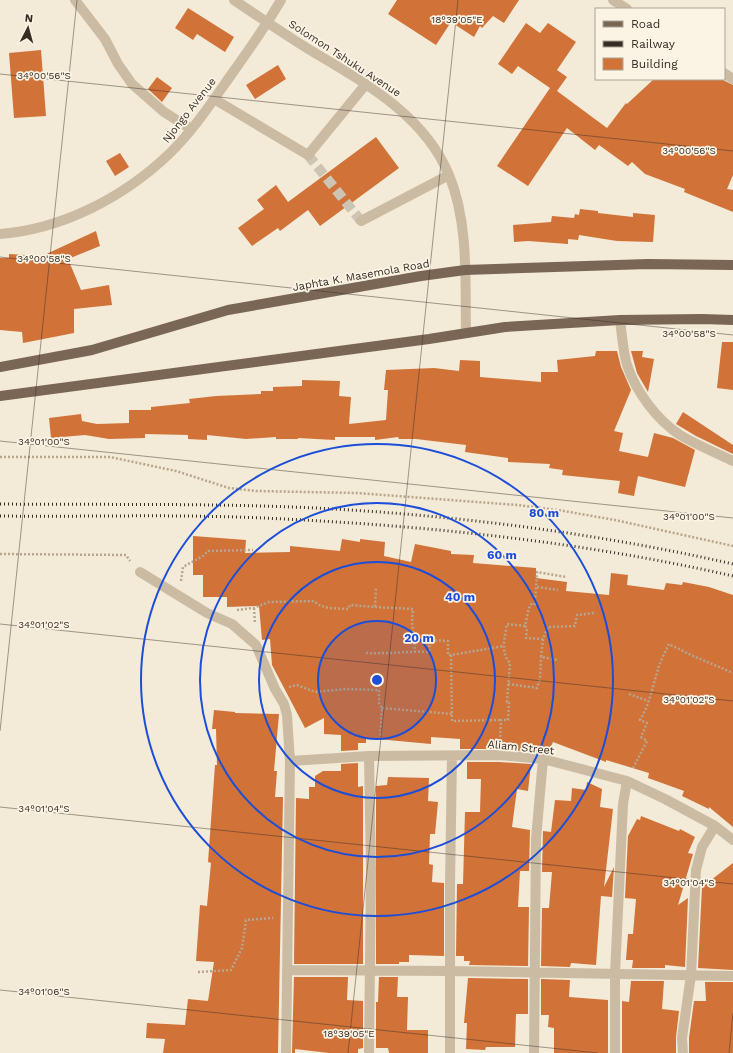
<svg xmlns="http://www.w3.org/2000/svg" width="733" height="1053" viewBox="0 0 733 1053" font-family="'Work Sans',sans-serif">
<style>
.building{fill:#d17238}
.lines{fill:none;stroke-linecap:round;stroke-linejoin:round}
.minor-tunnel{stroke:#cdc4b4;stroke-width:10;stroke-dasharray:10 5;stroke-linecap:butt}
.path{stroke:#b8a58d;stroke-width:2.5;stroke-dasharray:2 2;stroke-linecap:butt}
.minor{stroke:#ccbba3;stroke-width:10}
.major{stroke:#7a6655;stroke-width:10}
.rail{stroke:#362d25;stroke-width:3;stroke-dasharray:1 3;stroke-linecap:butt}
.ticks{fill:none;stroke:#362d25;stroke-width:1;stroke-opacity:0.45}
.ring{fill:none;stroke:#1d4ed8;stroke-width:2}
.labels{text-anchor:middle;stroke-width:3.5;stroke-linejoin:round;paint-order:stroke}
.street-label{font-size:11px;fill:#362d25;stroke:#fbf3e4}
.ticks-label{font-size:10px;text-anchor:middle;fill:#362d25;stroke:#fbf3e4;stroke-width:3.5;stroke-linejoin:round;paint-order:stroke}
.centre{fill:#1d4ed8;stroke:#fbf3e4;stroke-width:2}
.ring-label{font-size:12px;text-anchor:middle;font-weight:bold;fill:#1d4ed8;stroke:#fbf3e4;stroke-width:3.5;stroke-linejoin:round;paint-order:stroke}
</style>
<rect width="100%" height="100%" fill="#f3ead8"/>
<path class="building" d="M397 0H519L504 23 493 16 482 28 480 26 474 37 451 22 436 45 388 14Z
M188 8 234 37 225 52 197 34 193 40 175 28Z
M526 23 540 33 548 23 576 42 557 70 567 77 557 91 607 128 626 103 627 104 654 79H721L733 85V175L727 189 733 190V212L684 192 685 189 645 174 632 162 628 166 599 145 595 150 567 128 528 186 497 166 550 88 518 66 512 74 498 64Z
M41 50 46 116 14 118 9 53Z
M278 65 286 79 255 99 246 85Z
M157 77 172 88 162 102 148 89Z
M376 137 399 168 320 226 308 210 280 231 278 228 252 246 238 228 264 209 257 200 276 185 288 202Z
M120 153 129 167 115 176 106 161Z
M580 209 598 211V213L633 217V213L655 215 653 242 617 241 579 235 578 240 568 239V244L528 241 514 242 513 225 551 222 552 216 574 218 575 214 579 215Z
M96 231 100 246 68 259 81 290 109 285 112 305 74 309V333L23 343 22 332 0 330V258H9V254L42 256Z
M722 342H733V390L717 388Z
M596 351H617L621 367 631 390 614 431 623 433 619 451 648 457 654 433 673 438 695 450 685 487 638 476 634 496 618 493 620 481 562 475 563 470 549 468 550 464 508 462V458L465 452 466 445 416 439H399L398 437 375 440V437H335V440L298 438V439H276V437L246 439 207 435V440L188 439V435L145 434V438L109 439 85 435 51 438 49 418 81 414 82 421 97 424 129 423V410H151V407L190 403 189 399 216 396 261 394V391H273V387L302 386V380L340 381 339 396 351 397 349 424 386 420 388 390H384L386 370 434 368 459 371 460 360 480 361V377L541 382V372H558L557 360 595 356Z
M631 351H643L642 357 654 359 648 392 637 373Z
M683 412 733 445V454L696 436 676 424Z
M193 536 246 540 245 553 290 552V546L340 551 342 539 360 542V539L385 542 384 556 411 562 415 544 451 551V554L474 555 473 563 536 568V578L567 582 566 591 609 595 611 573 628 575 627 585 664 590 666 583 682 585 683 582 709 587 733 595V827L709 807V809L682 796 684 791 648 778 649 773 606 760V762L553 742 548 753 500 749H460V739L431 737V744L366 738V743H358V750L341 751V735L324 734V718L305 728 272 665 270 639 262 640 259 606 227 607V597H203V575H193Z
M214 710 235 712V713L279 714 274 771H277L275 797H283L278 1053H163L165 1039 146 1038 147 1023 185 1025 188 999 208 1001 214 962 196 961 200 905 207 906 211 863 208 862 215 765H217L216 729H212Z
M467 762H499L531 764 528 791 517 789 512 827 530 830 529 871H520L518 907H529L528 966 469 965 470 961H464V956H456L457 884H463L465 812H480L481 779H467Z
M358 763V787L363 786V964H294L296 798 309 799V787H315V776L323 771H341V764Z
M388 777 429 778 428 801 438 802 435 834H430L429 864 433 865 432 882 444 883V956L409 955V962H399V964H376V786L387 785Z
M587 782 602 789 600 807 613 809 604 887 614 867 612 897 601 896 596 965 571 963 570 967 541 966 542 908H549L552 872H542L543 831 551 832 555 800 571 801 572 788 586 790Z
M641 816 679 831 680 829 695 837 688 853 693 854 678 905 688 898 685 967 665 965V968H632L633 960H626L628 934H633L636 899 625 898 628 836 637 819 640 820Z
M733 863V970L698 968 702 887Z
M294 977H348L347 1000 363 1001V1048L358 1049V1053H329L295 1049V1053H292Z
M379 977H398L397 997H408L407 1030H428V1053H389L388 1048H376V1002H378Z
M468 978 528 979V1014H516L515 1047H486L485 1050 466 1049 467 1023H464Z
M541 979 570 980 569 997 608 1000V1053H554V1028L548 1027 549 1015H541Z
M631 981H664L662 1009 679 1011 676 1037V1053H622V1001L629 1002Z
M705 982H733V1053H689V1038L694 1001H706Z"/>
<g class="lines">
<path class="minor-tunnel" d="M308 155 361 221"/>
<path class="path" d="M0 457H110L176 471 229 488 256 491 357 493 517 505 558 510 615 520 733 546
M0 554 126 555 130 561
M181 581 183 567 203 556 208 551 253 550
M537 587 558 590
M375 607 413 609 412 622 415 652
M254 608 255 624
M237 610 254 608 269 602 314 601C323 610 337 608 348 609L350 605 375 607 376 587
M525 626 527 628 526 638 543 639 548 627 575 626 577 615 594 613
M543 639 541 657 558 660
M366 653C387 654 408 651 429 652L430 640 448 641V655H451L504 646
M451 655 452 721 501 720
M508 684 537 688 540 679 541 657
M289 687 297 685 315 692 346 689 379 690V703L382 708 380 741
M629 694 648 701
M382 708 452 714
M500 741 501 720H508L509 702H507L510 663C500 652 505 637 507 624L525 626 529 608 532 603 535 604 537 572 566 577
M633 768 647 741 641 737 647 723 640 720C649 705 652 689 657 673 659 663 665 653 669 644L691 655 733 673
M198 972 231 970 242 948 246 920 273 918"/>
<path class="minor" d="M75 0 105 39 118 64 132 84 164 112 191 129
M234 0C259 17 284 34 310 50 363 82 424 114 449 175 469 223 465 282 466 333
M613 0 627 9
M724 73 733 79
M214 99 308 155 366 84
M361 221 449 175
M0 234C63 229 124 197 169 154 193 131 212 102 231 75 248 51 266 26 281 0
M620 320C622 335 623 351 627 365 636 392 657 420 680 435 697 445 716 453 733 461
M140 572 207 613 232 624 256 645 275 689 284 704 287 715 290 761 286 1053
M290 761 369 756 499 755 543 759 627 781 665 799 715 826 733 840
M287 970 450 971 733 976
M369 1053 371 871 369 756
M450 1053V885L452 756
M534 1053 536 839 543 759
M615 1053V974L623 804 627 781
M683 1053 682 1038 691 975 696 870 702 847 715 826"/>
<path class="major" d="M0 367 92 350 228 310 421 276 465 270 648 264 733 265
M0 396 429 339 505 327 620 320 702 319 733 320"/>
<path class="rail" d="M0 504C105 505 210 503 315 508 455 515 596 533 733 564
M0 516C88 517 176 514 263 518 421 525 579 541 733 576"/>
</g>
<path class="ticks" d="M0 74 733 151M0 257 733 335M0 441 733 518M0 624 733 701M0 731 77 0M0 807 733 884M0 990 598 1053M348 1053 458 0M729 1053 733 1013"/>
<circle cx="377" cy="680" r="59" fill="#1d4ed8" fill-opacity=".12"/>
<g class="ring">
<circle cx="377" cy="680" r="59"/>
<circle cx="377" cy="680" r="118"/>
<circle cx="377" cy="680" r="177"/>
<circle cx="377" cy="680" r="236"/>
</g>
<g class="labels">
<g class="street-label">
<text transform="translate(345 58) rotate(33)" y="4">Solomon Tshuku Avenue</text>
<text transform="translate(189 110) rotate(-52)" y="4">Njongo Avenue</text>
<text transform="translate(361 275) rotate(-10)" y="4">Japhta K. Masemola Road</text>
<text transform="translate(521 747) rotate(6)" y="4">Aliam Street</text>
</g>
</g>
<g class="ticks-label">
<text x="457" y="23">18°39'05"E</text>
<text x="44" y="79">34°00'56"S</text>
<text x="689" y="154">34°00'56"S</text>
<text x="44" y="262">34°00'58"S</text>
<text x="689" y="337">34°00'58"S</text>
<text x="44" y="445">34°01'00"S</text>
<text x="689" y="520">34°01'00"S</text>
<text x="44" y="628">34°01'02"S</text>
<text x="689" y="703">34°01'02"S</text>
<text x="44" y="812">34°01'04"S</text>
<text x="689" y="886">34°01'04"S</text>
<text x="44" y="995">34°01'06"S</text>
<text x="349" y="1037">18°39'05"E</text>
</g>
<circle cx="377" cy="680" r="6" class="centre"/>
<g class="ring-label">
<text x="544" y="517">80 m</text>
<text x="502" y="559">60 m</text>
<text x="460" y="601">40 m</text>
<text x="419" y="642">20 m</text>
</g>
<rect x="595" y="8" width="130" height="72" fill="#fbf3e4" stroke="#aca498"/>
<rect x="603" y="21" width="20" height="6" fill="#7a6655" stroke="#aca498"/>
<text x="631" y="28" font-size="12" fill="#362d25">Road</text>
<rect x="603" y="41" width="20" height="6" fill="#362d25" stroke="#aca498"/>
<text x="631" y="48" font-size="12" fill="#362d25">Railway</text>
<rect x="603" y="58" width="20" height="12" fill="#d17238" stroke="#aca498"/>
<text x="631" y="68" font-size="12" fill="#362d25">Building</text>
<g transform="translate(28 28) rotate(6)" stroke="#fbf3e4" stroke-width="3" paint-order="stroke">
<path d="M0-3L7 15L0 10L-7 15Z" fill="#362d25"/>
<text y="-6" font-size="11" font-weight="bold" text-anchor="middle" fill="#362d25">N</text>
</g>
</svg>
